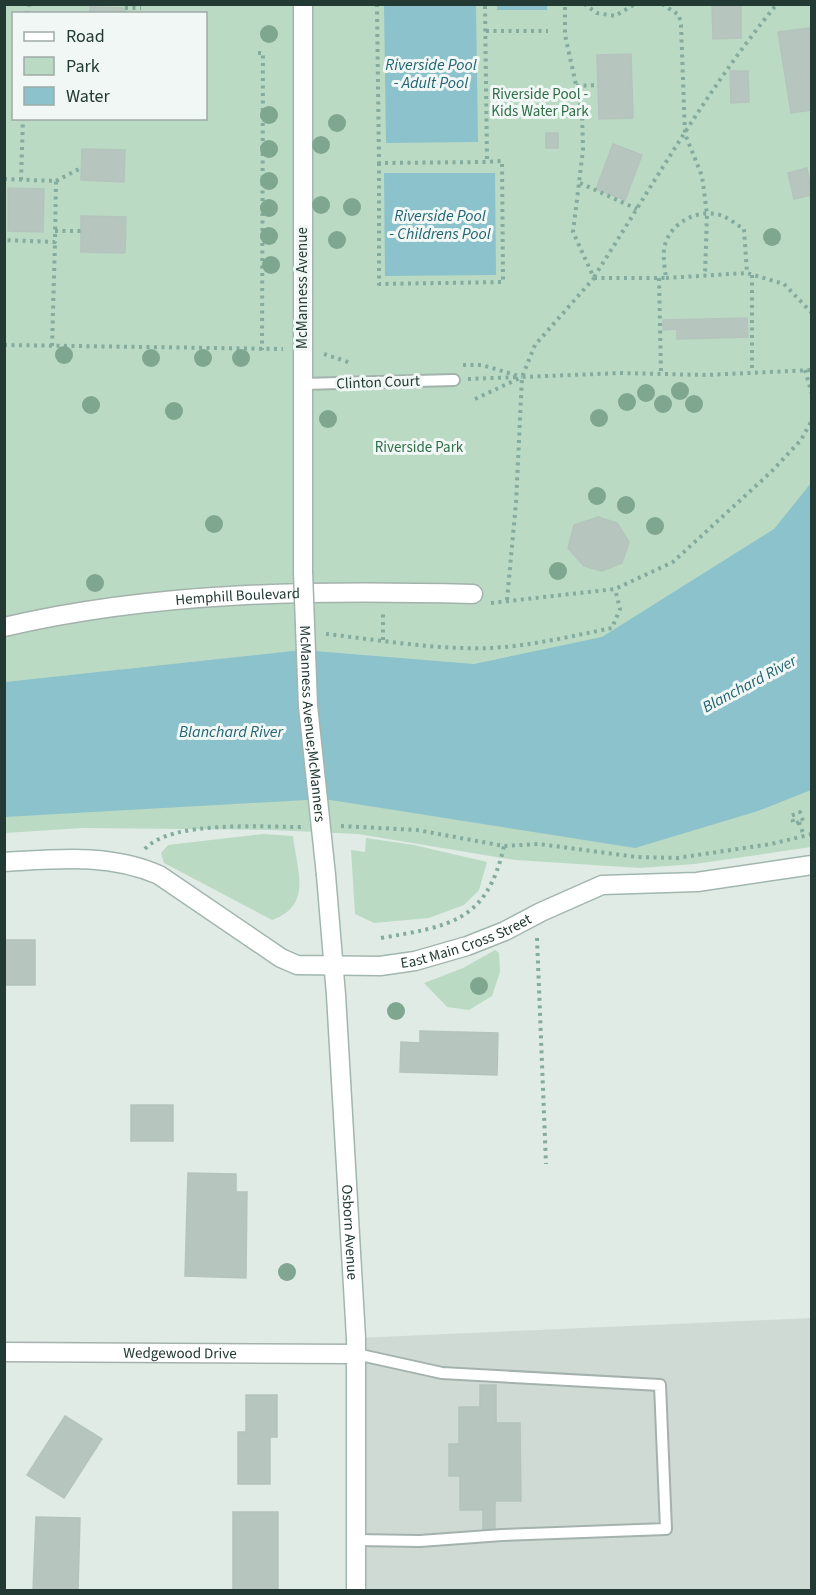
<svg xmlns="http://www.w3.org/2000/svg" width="816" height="1595" viewBox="0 0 816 1595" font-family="'Source Sans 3',sans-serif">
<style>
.built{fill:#cfdad5}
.green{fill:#bbdac4;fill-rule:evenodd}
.water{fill:#8cc2cc}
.building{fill:#b7c5bf;stroke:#b4c4bd;stroke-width:1.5}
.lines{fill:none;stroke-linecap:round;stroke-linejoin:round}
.service-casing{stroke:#a4b2ad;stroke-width:14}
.minor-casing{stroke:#a4b2ad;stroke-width:21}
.secondary-casing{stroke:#a1b6ae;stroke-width:21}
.path{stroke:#83ac9f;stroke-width:4;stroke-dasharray:3 4.5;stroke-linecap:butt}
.service{stroke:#fff;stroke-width:10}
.minor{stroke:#fff;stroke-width:18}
.secondary{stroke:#fff;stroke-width:18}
.secondary-bridge-casing{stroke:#a1b6ae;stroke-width:21;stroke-linecap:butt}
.secondary-bridge{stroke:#fff;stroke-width:18}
.tree{fill:#7fa68f}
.labels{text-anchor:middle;stroke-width:6;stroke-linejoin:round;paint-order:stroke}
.park-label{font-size:15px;fill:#2f6e48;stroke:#f1f7f4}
.street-label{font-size:15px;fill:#233a34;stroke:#f1f7f4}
.water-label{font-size:16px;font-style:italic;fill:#216472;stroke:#f1f7f4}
</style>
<rect width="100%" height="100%" fill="#e1ebe6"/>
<path class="built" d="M811 1318V1590H356V1338Z"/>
<path class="green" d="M5 5H811V847L695 864 640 868 515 860 358 834 272 830 82 828 5 833ZM14 14H206V118H14Z
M263 834 293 836C297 871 313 905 272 920L164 863 161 853 168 845Z
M366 838 414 845 487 862 479 890 464 905 429 918 374 923 355 914 351 850 365 852Z
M495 950 499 953 500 972 492 996 469 1010 447 1007 424 983 463 968Z"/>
<path class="water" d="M384 5H476L478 142 386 143Z
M497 5H547V10H497Z
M384 173H495L496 275 385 276Z
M811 483V790L758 811 635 848 324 799 5 817V682L302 650 474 664 602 637 774 529Z"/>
<path class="building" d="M712 4H741V38L713 39Z
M90 7 125 8V14H90Z
M809 28 812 46V110L791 113 778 32Z
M631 54 633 118 599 119 597 55Z
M730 71H748L749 102 731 103Z
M546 133H558V148H546Z
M613 144 642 155 625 200 596 189Z
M82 149 125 150 124 182 81 180Z
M807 168 812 195 794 199 788 173Z
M8 188 44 189 43 232 8 231Z
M81 216 126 217 125 253 81 252Z
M747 318 748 337 677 339V329L663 330V320Z
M598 517 617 523 629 542 622 563 602 571 584 566 568 548 574 525Z
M4 940H35V985H4Z
M420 1031 498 1033 497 1075 400 1072 401 1042 420 1043Z
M131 1105H173V1141H131Z
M188 1173 236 1174V1192H247L246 1278 185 1276Z
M480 1385H496V1423H520L521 1501H495V1530H483V1510H460V1476H449V1444H459V1407H480Z
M246 1395H277V1437H270V1484H238V1432H246Z
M65 1416 102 1439 64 1498 27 1475Z
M233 1512H278V1590H233Z
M36 1517 80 1518 78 1590H33Z"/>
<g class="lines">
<defs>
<path id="service" d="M302 384 454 380
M356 1354 442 1373 660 1385 666 1529 502 1535 420 1541 356 1540"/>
<g id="minor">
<path id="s1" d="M4 627C157 591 318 590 473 594"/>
<path id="s2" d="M4 1352 356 1354"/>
</g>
<g id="secondary">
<path d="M303 4V572"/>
<path id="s3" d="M4 862C57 859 109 853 159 875L281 958 297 965 380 966 415 961 467 946 505 931 541 912 602 885 697 882 812 865"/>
<path id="s4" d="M326 875 336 995 356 1338V1590"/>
</g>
</defs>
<use href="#service" class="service-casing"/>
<use href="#minor" class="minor-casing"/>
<use href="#secondary" class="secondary-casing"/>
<path class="path" d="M377 4 379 163 487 162 485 4
M584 4 597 13 615 16 635 4
M662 4 679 15 681 25 685 134 702 176 707 214 705 276
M125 8H141
M27 14 29 4
M486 31H548
M258 53H263L262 350
M576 86 598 85
M379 163V284L503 282 502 161 487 162
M4 179 56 181 55 242 4 240
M21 180 23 118
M56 181 81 168
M580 183 637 209
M55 231H81
M752 275V371
M594 277C653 185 707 89 777 4
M594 278H666C665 269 663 259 664 250 667 223 699 207 723 216 730 219 737 225 744 229L747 273 784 284 812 313
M659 278 661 373
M666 278 747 273
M4 345 283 349
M52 346 55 242
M324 354 351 363
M463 365H482L522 377
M805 370 812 394
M468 379 518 377
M475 399 522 377 621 373 706 375 812 370
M507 600 516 503 522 377 535 345 594 278 573 232 583 150 582 112 565 35V4
M491 603 615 589 673 562 771 472 801 440 812 420
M326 634C380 640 436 650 490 648 531 646 572 636 612 628L620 609 615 589
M383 640V611
M799 822 794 824 791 816 800 812 803 821 799 822 804 836
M341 826 417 830 504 846 539 844 637 857 677 858 771 844 812 834
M145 849C171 820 263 827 301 827
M381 938C450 926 487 922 504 846
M537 938 546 1164"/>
<use href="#service" class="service"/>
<use href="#minor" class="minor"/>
<use href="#secondary" class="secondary"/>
<defs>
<g id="secondary-bridge">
<path id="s5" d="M303 572 308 706 326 875"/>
</g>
</defs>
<use href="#secondary-bridge" class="secondary-bridge-casing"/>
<use href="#secondary-bridge" class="secondary-bridge"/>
</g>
<g class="tree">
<circle cx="269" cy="34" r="9"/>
<circle cx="269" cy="115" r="9"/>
<circle cx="337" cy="123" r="9"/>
<circle cx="321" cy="145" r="9"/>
<circle cx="269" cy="149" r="9"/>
<circle cx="269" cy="181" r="9"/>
<circle cx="321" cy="205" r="9"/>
<circle cx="352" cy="207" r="9"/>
<circle cx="269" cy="208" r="9"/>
<circle cx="269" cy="236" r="9"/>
<circle cx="772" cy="237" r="9"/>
<circle cx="337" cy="240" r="9"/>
<circle cx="271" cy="265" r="9"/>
<circle cx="64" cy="355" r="9"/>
<circle cx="151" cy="358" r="9"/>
<circle cx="203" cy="358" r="9"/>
<circle cx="241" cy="358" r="9"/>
<circle cx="680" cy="391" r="9"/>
<circle cx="646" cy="393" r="9"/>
<circle cx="627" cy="402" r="9"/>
<circle cx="663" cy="404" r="9"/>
<circle cx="694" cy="404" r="9"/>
<circle cx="91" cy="405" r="9"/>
<circle cx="174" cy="411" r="9"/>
<circle cx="599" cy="418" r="9"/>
<circle cx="328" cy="419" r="9"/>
<circle cx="597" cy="496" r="9"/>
<circle cx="626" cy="505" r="9"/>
<circle cx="214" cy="524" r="9"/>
<circle cx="655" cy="526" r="9"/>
<circle cx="558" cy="571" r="9"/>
<circle cx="95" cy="583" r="9"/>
<circle cx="479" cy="986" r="9"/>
<circle cx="396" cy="1011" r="9"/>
<circle cx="287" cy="1272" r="9"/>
</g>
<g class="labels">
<g class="park-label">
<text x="540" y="99">Riverside Pool -<tspan x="540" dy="17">Kids Water Park</tspan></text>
<text x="419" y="452">Riverside Park</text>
</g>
<g class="street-label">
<text transform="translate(302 288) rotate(-90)" y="5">McManness Avenue</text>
<text transform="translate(378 382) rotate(-2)" y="5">Clinton Court</text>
<text dy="5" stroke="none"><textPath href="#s1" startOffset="236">Hemphill Boulevard</textPath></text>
<text dy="5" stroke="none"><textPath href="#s5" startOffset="152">McManness Avenue;McManners</textPath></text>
<text dy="5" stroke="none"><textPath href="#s3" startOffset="495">East Main Cross Street</textPath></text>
<text dy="5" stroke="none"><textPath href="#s4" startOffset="358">Osborn Avenue</textPath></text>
<text dy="5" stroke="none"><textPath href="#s2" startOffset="176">Wedgewood Drive</textPath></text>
</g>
<g class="water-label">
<text x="431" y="70">Riverside Pool<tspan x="431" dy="18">- Adult Pool</tspan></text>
<text x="440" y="221">Riverside Pool<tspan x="440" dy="18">- Childrens Pool</tspan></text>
<text transform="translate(749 683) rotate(-28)" y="6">Blanchard River</text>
<text x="231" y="737">Blanchard River</text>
</g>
</g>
<rect width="816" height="1595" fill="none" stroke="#233a34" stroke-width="12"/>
<rect x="12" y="12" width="195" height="108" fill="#f1f7f4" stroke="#9faba7" stroke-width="1.5"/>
<rect x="24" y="32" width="30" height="9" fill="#ffffff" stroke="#9faba7" stroke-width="1.5"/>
<text x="66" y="42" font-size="18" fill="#233a34">Road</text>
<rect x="24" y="57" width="30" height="18" fill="#bbdac4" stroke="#9faba7" stroke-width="1.5"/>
<text x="66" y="72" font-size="18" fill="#233a34">Park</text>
<rect x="24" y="87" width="30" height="18" fill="#8cc2cc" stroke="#9faba7" stroke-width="1.5"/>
<text x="66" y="102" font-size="18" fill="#233a34">Water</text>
</svg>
